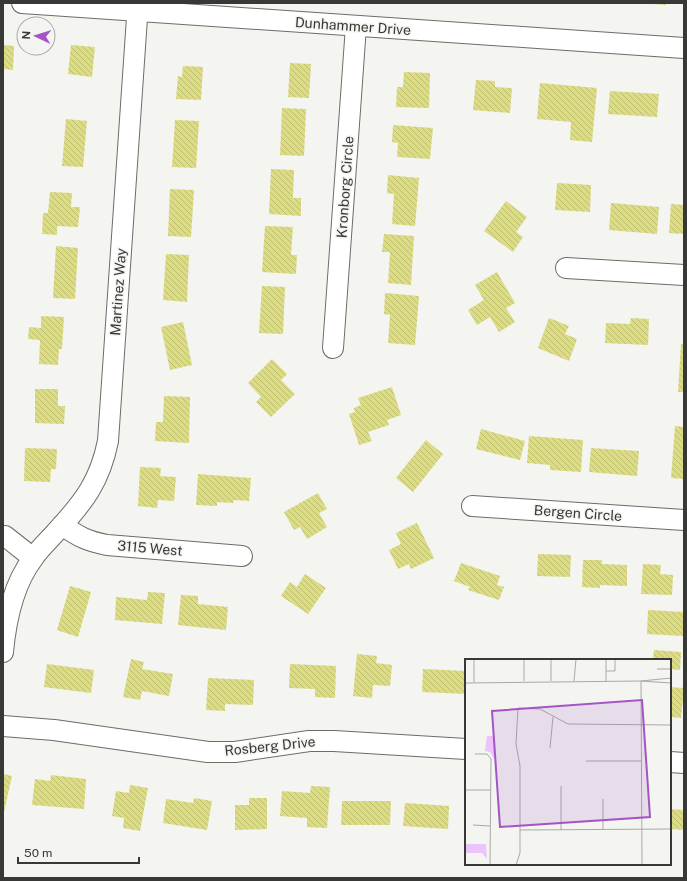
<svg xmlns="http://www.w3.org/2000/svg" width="687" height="881" viewBox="0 0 687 881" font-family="'Public Sans',sans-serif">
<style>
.building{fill:url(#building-back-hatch)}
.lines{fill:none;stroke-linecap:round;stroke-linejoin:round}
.minor-casing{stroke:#6c6c69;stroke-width:22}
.minor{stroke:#fff;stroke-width:20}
.labels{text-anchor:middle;stroke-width:3;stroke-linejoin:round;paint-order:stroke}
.street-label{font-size:14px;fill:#383837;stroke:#f4f4f0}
.inset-road{fill:none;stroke:#a9a9a6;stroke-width:1}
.view{fill:#a454c5;fill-opacity:0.15;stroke:#a454c5;stroke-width:2}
.inset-edge{fill:none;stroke:#383837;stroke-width:2}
</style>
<defs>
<pattern id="building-back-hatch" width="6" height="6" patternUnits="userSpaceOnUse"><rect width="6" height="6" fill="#dcdc85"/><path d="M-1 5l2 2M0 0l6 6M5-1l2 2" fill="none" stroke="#bebe73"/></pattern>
</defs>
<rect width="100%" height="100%" fill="#f4f4f0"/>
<path class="building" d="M652 3H666V5L652 4Z
M3 45 14 46 13 70 3 69Z
M71 45 95 47 92 77 68 74Z
M290 63 311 64 309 98 288 97Z
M183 66 203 67 201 100 176 99 178 76 182 77Z
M404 72 430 73 429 108 396 107 397 87H403Z
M476 80 495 81V87L512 88 510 113 473 110Z
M540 83 597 88 592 142 570 140 571 122 537 119Z
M610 91 659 94 657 117 608 114Z
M282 108 306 109 304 156 280 155Z
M66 119 87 121 83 167 62 166Z
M175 120 199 121 196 168 172 167Z
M393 125 433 128 430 159 397 157 398 143 392 142Z
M271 169 294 170 293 198H301V216L269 214Z
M388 175 419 178 415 226 392 224 394 194 387 193Z
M557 183 591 185 590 212 555 210Z
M170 189 194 190 191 237 168 236Z
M50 192 72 193 71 207H80L78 227 57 226V235L42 234 43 213H48Z
M506 201 527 217 516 232 523 237 513 252 484 231Z
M611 203 659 207 657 234 609 230Z
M671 204 684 205V234L669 233Z
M265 226 293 227 291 255H297L296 274 262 272Z
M384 234 414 236 411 285 388 283 390 252H382Z
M56 246 78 248 75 299 53 298Z
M166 254 189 255 187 302 163 300Z
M497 272 515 303 506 308 515 322 499 332 490 317 477 325 468 310 484 300 475 285Z
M262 286 285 287 283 334 259 333Z
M385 293 419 296 415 345 388 343 390 315 384 314Z
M41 316 64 317 62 349H59L58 365 39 364 40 340 28 339 29 327 41 328Z
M549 318 569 326 565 334 577 339 569 361 538 348Z
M631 318 649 319 648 345 605 343 606 323 630 324Z
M183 322 192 365 170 370 161 327Z
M681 344H684V392H678Z
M272 359 287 374 281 380 295 394 271 417 256 402 261 397 248 383Z
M392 387 401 415 387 420 389 425 368 432 372 441 359 445 349 414 355 412 354 408 361 405 358 398Z
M35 389H58V406H65L64 424 35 423Z
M164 396 190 397 189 443 155 441 156 422H163Z
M675 426 684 427V479L671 478Z
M481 429 525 441 520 460 476 449Z
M529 436 583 440 581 472 550 470V465L527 463Z
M426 440 443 454 413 492 396 478Z
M25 448 57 449 56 469H51L50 482 24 481Z
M591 448 639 451 637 476 589 472Z
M140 467 161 468 160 476 176 477 174 501 158 500 157 508 138 506Z
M198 474 251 478 249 501 234 500 233 503 217 502V506L196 505Z
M318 493 327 509 319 513 327 527 307 539 300 527 294 530 284 512Z
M417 523 434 558 411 569 409 564 398 569 389 550 401 544 396 533Z
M538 554 571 555 570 577 537 576Z
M583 560H602V564L627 565V586L600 585V588L582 587Z
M461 563 500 576 497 585 504 587 499 600 468 590 470 587 454 581Z
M643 564 661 565 660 574 673 575 672 595 641 594Z
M305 574 326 588 308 614 281 596 290 582 297 587Z
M70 586 91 592 78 637 57 630Z
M148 592 165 593 162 624 115 620 116 597 147 600Z
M181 595 198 596V604L228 607 226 630 178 625Z
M648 610 684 612V636L647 634Z
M654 650 681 652 680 670 670 669V660H653Z
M357 654 377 656 376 663 392 665 390 686 373 685 372 698 353 696Z
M131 659 144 662 142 669 173 674 169 696 142 691 140 700 123 697Z
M47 664 94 670 91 693 44 687Z
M290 664 336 666 335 698 315 697V689L289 688Z
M423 669 466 671V694L422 692Z
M208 678 254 680 253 705 225 704V711L206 710Z
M670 687 684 688 681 718 670 717Z
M3 774 12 776 4 812H3Z
M51 775 86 779 84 809 32 805 35 779 50 781Z
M130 785 148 788 140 831 123 828 124 818 112 816 116 791 129 793Z
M311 786 330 787 327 828 307 827V818L280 816 282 791 310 793Z
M194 798 212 801 207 830 163 823 166 799 193 803Z
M249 798H267V829L235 830V805H249Z
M342 801H391L390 825H341Z
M405 803 449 806 448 829 403 826Z
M670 809 684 810V830L670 829Z
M465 811H466V832H464Z"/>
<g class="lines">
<defs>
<path id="minor" d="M22 3 684 48
M566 268 684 275
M333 348 356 26
M472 506 684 520
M62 525C79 537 87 541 107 545L242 556
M5 536 33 558
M3 652C6 619 13 584 34 557 40 548 49 540 56 532 84 502 100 481 108 441L138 3
M3 726 54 730 208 752H235L309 741H334L466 749
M670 762 684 763"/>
</defs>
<use href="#minor" class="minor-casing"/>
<use href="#minor" class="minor"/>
</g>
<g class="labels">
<g class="street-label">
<text transform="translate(353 26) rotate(4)" y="5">Dunhammer Drive</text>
<text transform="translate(345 187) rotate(-86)" y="5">Kronborg Circle</text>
<text transform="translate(118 292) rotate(-86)" y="5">Martinez Way</text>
<text transform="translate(578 513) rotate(4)" y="5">Bergen Circle</text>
<text transform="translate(150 548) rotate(5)" y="5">3115 West</text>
<text transform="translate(270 746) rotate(-6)" y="5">Rosberg Drive</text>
</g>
</g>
<g transform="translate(465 659)">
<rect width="206" height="206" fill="#f4f4f0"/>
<path d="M0 185H21L22 200 17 194H0Z" fill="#eac4fb"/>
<path d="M22 77H29V100L25 93 20 92Z" fill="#eac4fb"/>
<path class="inset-road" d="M9 0V23M59 0V22M86 0V22M141 0V22M192 10H206M141 12H150V0M109 22 111 0M176 22 177 206M176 22 206 19M0 24 176 22 206 24M85 89 88 58M10 95H22L26 100 25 206M121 102H176M96 127V171M0 131H25M138 140V171M8 166 25 167M55 171 206 170M51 206 55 194V107L51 85 53 49 75 50 103 65 206 66"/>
<path class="view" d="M177 41 185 158 35 168 27 52Z"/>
<rect width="206" height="206" class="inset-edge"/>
</g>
<rect width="687" height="881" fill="none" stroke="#383837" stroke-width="8"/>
<g transform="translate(36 36) rotate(274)"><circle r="19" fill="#f4f4f0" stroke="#a9a9a6"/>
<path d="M0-3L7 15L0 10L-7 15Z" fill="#a454c5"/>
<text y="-6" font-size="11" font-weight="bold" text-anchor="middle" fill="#383837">N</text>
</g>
<path d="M18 857v6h121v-6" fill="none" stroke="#383837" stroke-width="2"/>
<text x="24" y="857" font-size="12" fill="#383837" stroke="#f4f4f0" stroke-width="3" paint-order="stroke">50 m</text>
</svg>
